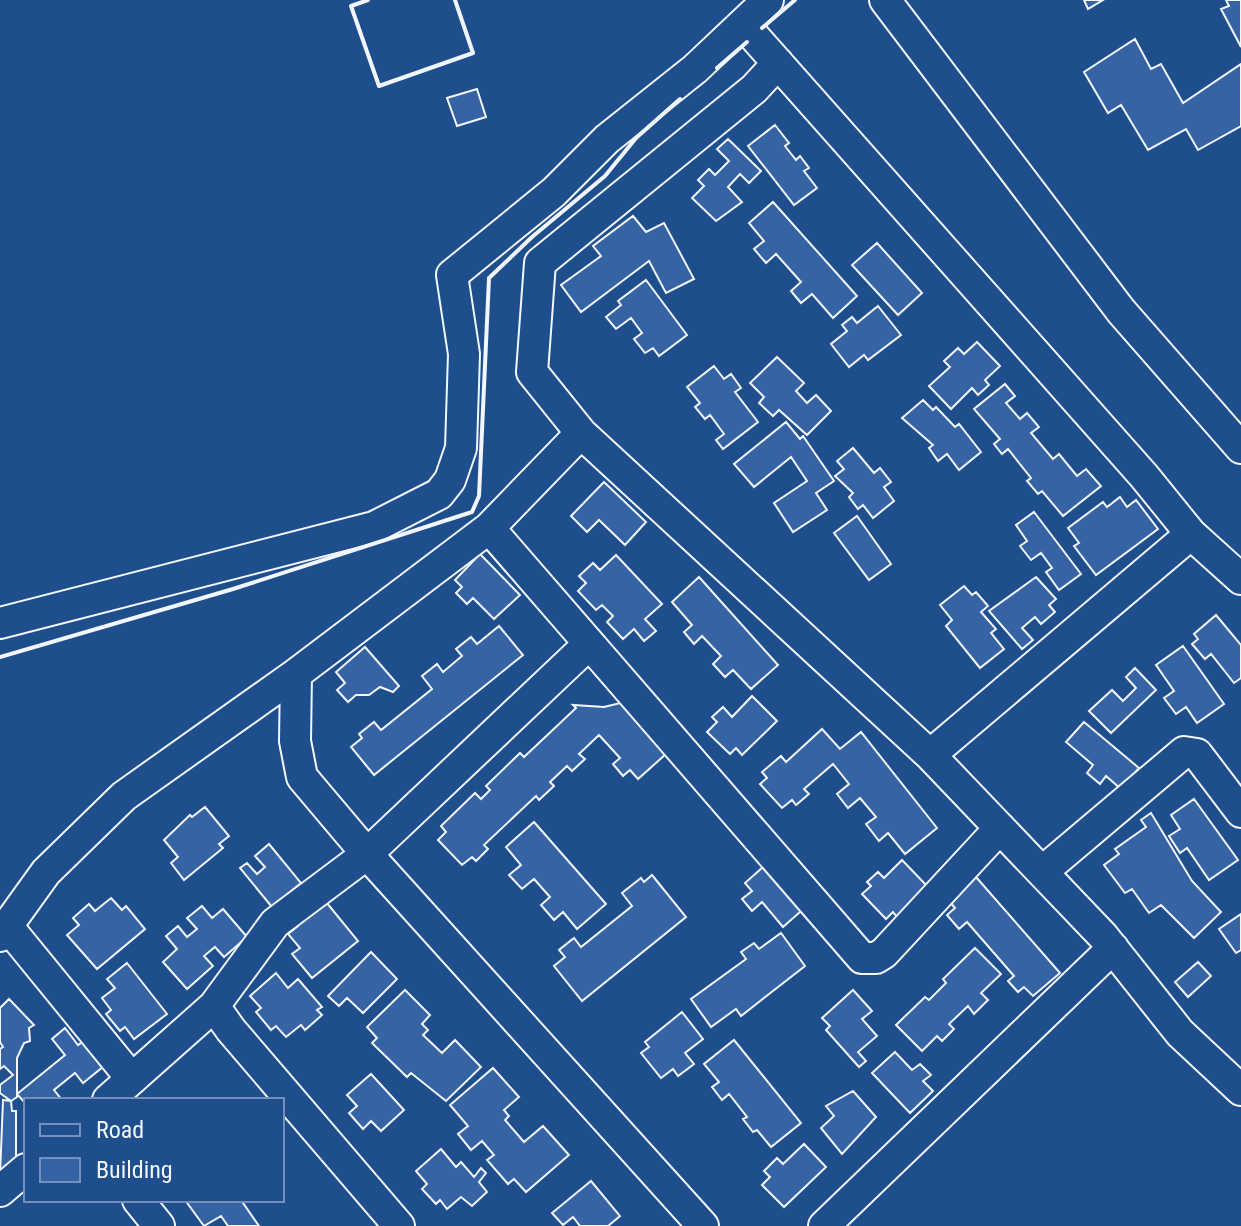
<svg xmlns="http://www.w3.org/2000/svg" width="1241" height="1226" viewBox="0 0 1241 1226" font-family="'Roboto Condensed',sans-serif">
<style>
.building{fill:#3563a3;stroke:#f2f6ff;stroke-width:2}
.lines{fill:none;stroke-linecap:round;stroke-linejoin:round}
.minor-casing{stroke:#f2f6ff;stroke-width:34}
.minor{stroke:#1f4e8c;stroke-width:30}
.wall{stroke:#f2f6ff;stroke-width:4}
</style>
<rect width="100%" height="100%" fill="#1f4e8c"/>
<path class="building" d="M1084 0H1103L1088 9Z
M1226 0H1241V47L1221 9 1229 6Z
M1135 39 1151 69 1161 64 1183 103 1241 64V126L1198 150 1186 129 1148 150 1121 105 1108 113 1084 72Z
M477 89 486 117 457 126 447 98Z
M775 125 789 143 785 146 796 160 800 156 809 168 804 171 817 188 794 205 748 146Z
M728 139 761 171 749 183 740 174 728 187 742 202 716 221 692 198 704 186 698 180 709 169 715 175 729 161 717 149Z
M773 202 857 296 833 318 812 294 801 303 791 291 801 282 776 254 766 263 754 249 764 241 749 223Z
M633 216 646 232 664 223 694 279 666 293 649 261 581 312 561 285 601 256 593 246Z
M877 243 922 293 898 315 852 265Z
M646 280 687 335 659 356 653 348 645 353 634 339 642 333 631 318 616 329 606 317 621 305 618 301Z
M878 306 901 335 868 360 864 355 849 367 831 344 847 331 842 325 852 317 857 323Z
M977 342 1000 366 985 380 989 385 978 395 972 388 951 409 929 386 950 367 944 361 958 348 964 354Z
M777 357 804 383 796 391 807 403 816 395 831 411 807 435 779 410 773 416 759 403 764 397 750 383Z
M714 366 724 379 731 374 741 388 735 392 758 422 723 449 716 440 724 434 710 415 705 419 695 407 700 403 687 387Z
M1005 384 1015 396 1006 403 1020 419 1027 413 1039 427 1031 433 1053 459 1059 454 1077 476 1086 469 1101 486 1063 516 1042 491 1038 494 1027 481 1031 478 1008 449 1002 454 994 444 1000 439 974 409Z
M923 400 933 410 936 407 955 427 959 424 981 452 959 470 947 454 938 461 929 448 933 445 902 418Z
M786 422 800 439 803 436 834 481 816 493 827 510 793 532 774 503 807 481 791 457 754 487 734 464Z
M853 448 874 473 880 468 891 482 884 487 894 501 873 518 863 505 858 509 849 497 853 493 835 476 844 469 837 461Z
M604 482 646 522 625 545 599 520 587 532 571 516Z
M1120 497 1127 507 1136 500 1158 529 1096 575 1074 546 1079 543 1068 528 1103 502 1107 507Z
M1034 512 1081 574 1059 590 1046 572 1052 568 1041 553 1031 560 1020 546 1027 541 1016 525Z
M857 516 891 564 869 580 834 533Z
M480 554 520 595 494 619 473 598 467 604 456 593 462 587 455 580Z
M616 555 662 604 645 619 656 631 644 641 634 629 623 639 607 622 613 616 602 605 596 610 578 591 586 583 579 576 593 563 600 570Z
M699 577 778 665 751 689 733 670 725 677 713 664 721 656 702 636 694 644 684 632 692 625 672 602Z
M1036 577 1056 599 1049 605 1055 612 1041 624 1035 617 1022 628 1033 640 1022 649 989 611Z
M964 586 972 595 976 592 988 606 981 612 996 629 991 633 1004 649 980 668 946 626 952 620 940 605Z
M1216 615 1241 645V678L1234 683 1211 654 1205 659 1192 644 1198 639 1194 634Z
M499 626 523 655 374 775 351 747 362 738 359 734 374 722 381 730 432 689 422 676 437 664 443 672 462 656 456 649 471 637 477 644Z
M1183 646 1224 704 1197 723 1186 707 1176 714 1164 698 1174 691 1156 665Z
M365 647 399 686 393 692 380 687 369 695H356L348 702 337 690 345 683 336 672Z
M1135 668 1156 690 1111 733 1089 711 1112 690 1123 701 1136 688 1126 677Z
M752 696 777 721 742 755 736 748 730 754 707 732 717 722 712 717 723 707 732 717Z
M624 702 666 754 638 779 630 770 623 776 613 764 620 758 599 735 579 754 585 759 572 771 567 766 550 782 554 786 539 800 536 796 484 845 488 849 476 861 472 857 462 865 438 840 446 832 441 826 475 793 481 799 490 790 486 786 520 753 524 757 576 708 573 705 604 707Z
M1084 722 1139 768 1121 789 1106 776 1100 784 1087 773 1093 765 1066 742Z
M822 729 840 749 861 732 937 828 905 854 888 833 879 841 866 824 876 817 860 798 848 808 837 794 849 784 833 764 804 789 809 794 796 805 792 800 782 808 760 784 767 778 762 772 781 756 786 762Z
M1194 799 1238 860 1209 880 1187 848 1180 853 1169 836 1180 829 1171 815Z
M205 807 229 836 219 844 223 848 184 880 171 863 178 857 164 840 190 815 192 817Z
M1151 813 1192 881 1221 912 1194 938 1161 905 1149 913 1132 889 1125 893 1104 865 1119 854 1115 849 1146 827 1141 820Z
M534 822 606 904 577 929 563 912 554 920 541 905 550 897 534 879 522 889 509 875 521 865 506 847Z
M269 844 301 883 272 907 240 868 247 863 257 874 265 867 255 856Z
M771 860 809 904 783 927 762 902 752 911 742 899 752 891 745 883Z
M902 860 928 887 897 917 893 912 886 919 862 894 871 886 867 882 878 872 884 878Z
M652 875 686 917 582 1001 554 966 565 957 559 950 574 938 581 947 632 906 622 893 641 878 644 882Z
M976 877 1060 973 1033 996 1024 987 1018 992 1008 981 1014 976 967 922 959 929 947 915 955 908 949 901Z
M322 897 358 941 312 978 292 954 300 948 288 934 298 926 294 920Z
M111 898 122 910 126 906 145 929 97 969 67 935 79 925 73 918 89 904 95 911Z
M202 906 212 918 223 909 247 937 224 957 215 947 204 956 213 966 187 989 163 962 177 949 166 936 178 926 187 937 197 929 187 918Z
M1241 914V950L1236 953 1219 929Z
M781 933 805 966 741 1016 736 1009 711 1027 691 999 746 959 741 952 754 943 759 949Z
M975 948 1001 974 981 993 988 1000 974 1014 968 1006 949 1024 954 1029 942 1041 937 1036 922 1051 896 1025 925 997 929 1000 946 983 943 979Z
M371 952 397 979 363 1013 347 998 339 1006 328 996Z
M1198 962 1211 976 1188 997 1175 982Z
M127 963 167 1014 134 1039 125 1027 120 1031 106 1014 111 1010 102 998 115 988 107 979Z
M276 973 288 988 298 979 322 1007 317 1010 322 1015 305 1030 301 1025 286 1037 276 1026 271 1030 256 1012 261 1008 250 996Z
M405 990 430 1015 422 1024 428 1030 423 1035 442 1053 455 1040 481 1067 446 1101 411 1073 407 1077 372 1043 377 1038 367 1027Z
M853 990 872 1011 862 1019 877 1036 858 1052 866 1061 859 1067 826 1030 830 1026 822 1018Z
M9 999 34 1025 29 1028 30 1041 24 1043 17 1058V1097L11 1101 0 1093V1085L13 1075 4 1066 0 1069V1049L3 1047 0 1042V1008Z
M682 1012 703 1039 685 1053 694 1064 678 1076 673 1069 661 1078 641 1053 649 1047 645 1042Z
M65 1028 78 1045 89 1037 109 1062 83 1083 75 1073 54 1090 62 1100H26V1104L17 1094 65 1055 52 1039Z
M734 1040 801 1123 771 1147 757 1130 753 1132 743 1119 747 1117 729 1094 722 1100 712 1087 719 1082 704 1064Z
M895 1052 912 1070 920 1064 931 1075 923 1081 933 1091 910 1113 872 1073Z
M493 1068 519 1097 504 1110 509 1116 505 1120 524 1142 543 1126 569 1155 526 1192 514 1179 508 1184 487 1160 494 1155 482 1141 471 1150 458 1134 468 1126 450 1105Z
M371 1074 404 1110 381 1131 371 1121 363 1129 349 1113 357 1106 347 1095Z
M853 1091 876 1117 842 1154 821 1128 834 1116 826 1106Z
M3 1100 11 1101 12 1111H16V1163L0 1175Z
M804 1144 826 1167 784 1207 762 1185 770 1177 764 1171 777 1158 783 1164Z
M441 1149 456 1167 461 1162 474 1177 481 1168 486 1173 479 1182 487 1192 472 1206 461 1197 447 1209 440 1200 436 1204 422 1189 427 1184 416 1171Z
M591 1181 620 1216 608 1226H580L573 1217 563 1225 552 1213Z
M185 1200H241L259 1226H228L221 1216 204 1226Z"/>
<g class="lines">
<defs>
<path id="minor" d="M885 0 1121 311 1241 448
M744 25 1144 476 1191 534 1241 579
M778 63 754 89 540 263 532 372 581 433 930 755 1103 936 1180 1033 1241 1090
M489 528 862 958H876L884 953 1000 828
M0 623 374 527 439 494 450 480 461 448 464 354 452 275 554 192 607 139 695 69 768 0
M296 674 489 528 581 433
M930 755 1191 534
M1042 872 1184 752 1197 754 1241 812
M8 927 132 1079
M0 936 46 872 124 796 296 674 295 741 302 777 367 854 703 1226
M214 1006 275 923 367 854 589 644
M108 1100 214 1006 231 1030 399 1226
M0 1191 26 1169
M138 1200 159 1226
M824 1226 1113 948"/>
</defs>
<use href="#minor" class="minor-casing"/>
<use href="#minor" class="minor"/>
<path class="wall" d="M368 0 351 6 379 86 473 53 455 0
M762 28 795 0
M717 68 747 42
M0 657 233 589 472 512 479 496 489 278 532 237 605 176 636 138 680 99"/>
</g>
<rect x="24" y="1098" width="260" height="104" fill="#1f4e8c" stroke="#7391ba" stroke-width="2"/>
<rect x="40" y="1124" width="40" height="12" fill="#1f4e8c" stroke="#7391ba" stroke-width="2"/>
<text x="96" y="1138" font-size="24" fill="#f2f6ff">Road</text>
<rect x="40" y="1158" width="40" height="24" fill="#3563a3" stroke="#7391ba" stroke-width="2"/>
<text x="96" y="1178" font-size="24" fill="#f2f6ff">Building</text>
</svg>
